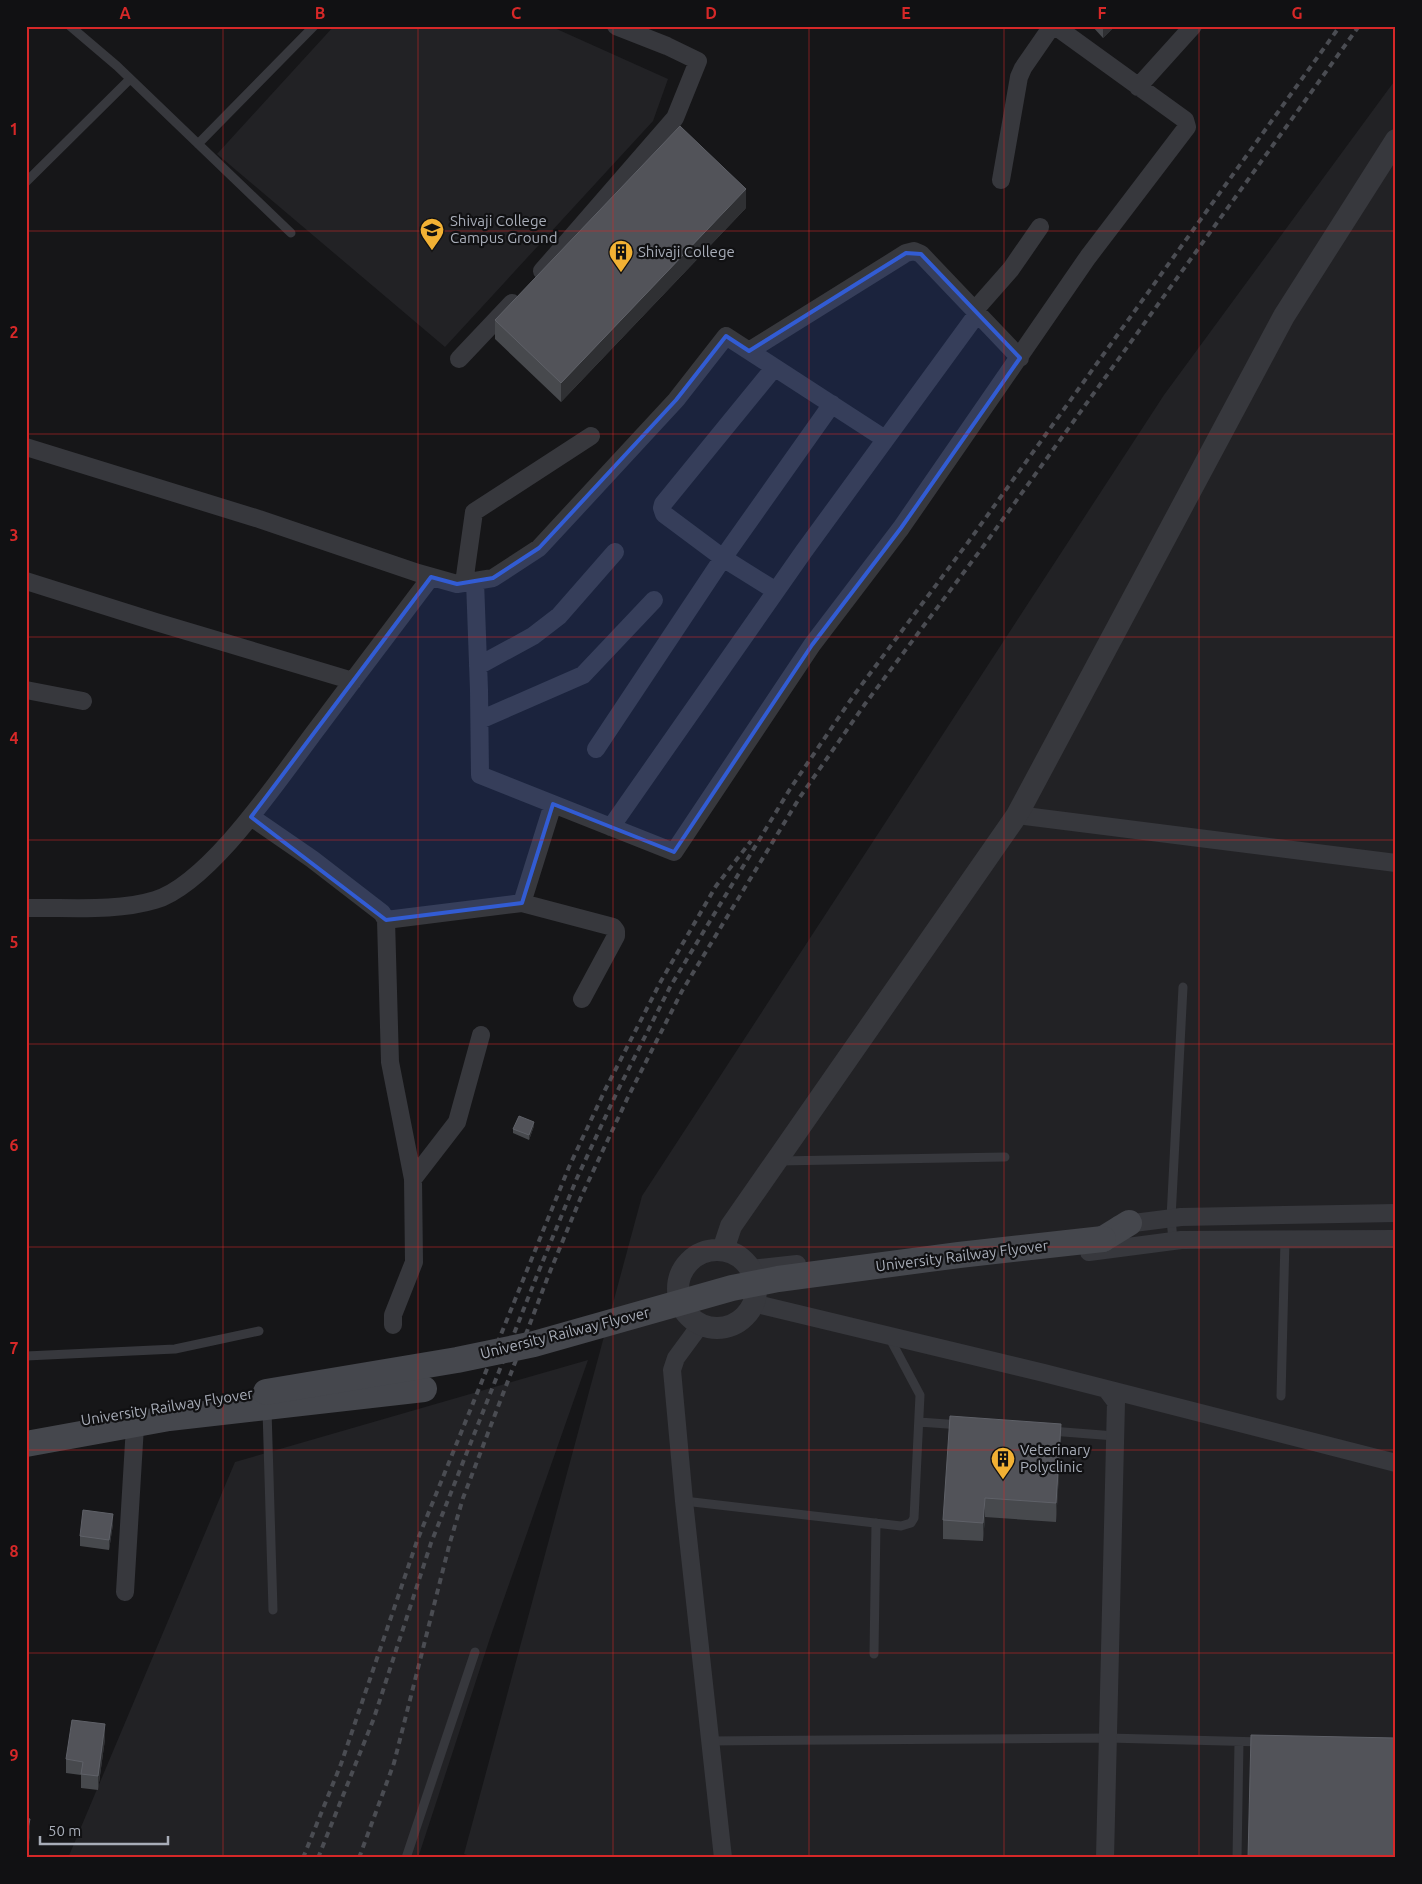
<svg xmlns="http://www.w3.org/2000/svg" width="1422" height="1884" viewBox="0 0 1422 1884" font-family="Ubuntu,sans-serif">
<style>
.built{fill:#222225}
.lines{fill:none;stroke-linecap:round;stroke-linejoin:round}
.service{stroke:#37383d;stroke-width:9}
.minor{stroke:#37383d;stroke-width:18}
.tertiary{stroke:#37383d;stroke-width:22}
.secondary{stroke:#45474d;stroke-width:26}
.rail{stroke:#4a4c52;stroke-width:4;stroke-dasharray:6 5;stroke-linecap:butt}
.secondary-bridge{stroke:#45474d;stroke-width:26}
.wall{fill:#47494d}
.shaded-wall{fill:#2f3033}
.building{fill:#525359;stroke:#5f6168}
.marked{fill:#325cd3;fill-opacity:0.2;stroke:#325cd3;stroke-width:4;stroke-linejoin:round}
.grid{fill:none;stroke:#d62828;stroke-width:1;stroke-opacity:0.55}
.labels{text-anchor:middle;stroke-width:4.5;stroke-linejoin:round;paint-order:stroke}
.poi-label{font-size:15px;fill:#a8adb8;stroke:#111113;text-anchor:start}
.street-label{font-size:15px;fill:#a8adb8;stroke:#111113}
.neatline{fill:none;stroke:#d62828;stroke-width:2}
.grid-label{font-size:16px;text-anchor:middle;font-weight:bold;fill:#d62828}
</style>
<rect width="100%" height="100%" fill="#161618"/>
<path class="built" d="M334 26H550L668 79 653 121 445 347 217 154Z
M1396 79V1858H476L464 1854 642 1196 1164 395Z
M588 1360 490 1638 418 1858H68L235 1462Z"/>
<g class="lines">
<path class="service" d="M70 26 117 66 291 233
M198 144 314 26
M26 182 130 79
M778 1161 1005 1157
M1173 1241 1171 1218 1183 987
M26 1356 175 1349 259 1331
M1281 1396 1285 1240
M267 1410 273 1610
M919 1422 961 1425
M1051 1431 1115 1436
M684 1501 901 1526 911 1523 914 1518 920 1395 888 1335
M874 1654 876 1523
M710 1741 1108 1738 1263 1742
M406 1858 475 1652
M1237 1858 1239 1742"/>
<path class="minor" d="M1138 87 1193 26
M1001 180 1019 77 1023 68 1052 26
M542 271 675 118 698 61 667 46 616 26
M974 311 1011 269 1040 227
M749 351 906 253 914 251 921 254 1020 358
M459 359 512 303
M774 368 663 504 662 508 664 514 723 558 776 591
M26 447 259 519 418 573 457 584 493 578 539 548 676 400 726 336 885 439
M26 581 156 622 353 681
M475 581 479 690 480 775 674 852 812 645 901 528 1088 257 1187 127 1185 120 1055 26
M464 583 474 512 591 436
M478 666 533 636 559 616 615 552
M26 690 83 701
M480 720 583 675 654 600
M596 749 723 558 832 404
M1017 815 1396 863
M251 817 312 859 382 913 386 920 390 1062 413 1179 414 1262 393 1315V1325
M611 827 804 551 977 314
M522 903 553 804
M26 908C67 907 116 912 155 900 211 883 283 773 319 726 356 676 394 626 431 577
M386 920 522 903 613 927 616 931V936L582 999
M413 1179 457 1122 481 1035
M1118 1225 1181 1217 1396 1213
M1089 1252 1181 1240 1396 1239
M750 1269 797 1264
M753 1303 1044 1373 1396 1463
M701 1324 676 1358 672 1370 684 1501 723 1858
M125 1592 135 1426
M1105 1858 1116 1402 1107 1390"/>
<path class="tertiary" d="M723 1250 731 1226 1017 815 1284 316 1396 140
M678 1289a39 39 0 1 1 78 0a39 39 0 1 1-78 0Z"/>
<path class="secondary" d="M1103 1239 1129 1223
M26 1444 169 1418 424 1389"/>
<path class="rail" d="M303 1858 341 1764 417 1541 569 1167 605 1090 661 981 716 886 751 841
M318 1858 374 1718 431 1543 538 1273 577 1178 617 1092 670 987 790 789 854 695 969 541 1340 26
M359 1858 394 1763 449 1546 463 1498 549 1274 581 1197 628 1097 682 991 800 797 865 704 985 544 1359 26"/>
<path class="secondary-bridge" d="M266 1392 457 1360 534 1344 732 1288 778 1279 959 1255 1103 1239"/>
</g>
<path class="wall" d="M1092 26H1115L1103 38Z
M746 208 561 402 495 339V320Z
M534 1126 529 1140 513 1133V1129Z
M1061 1442 1056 1522 985 1517 983 1541 943 1539V1520Z
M113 1524 109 1550 80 1546V1536Z
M105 1739 98 1790 81 1788V1775L66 1773V1759Z"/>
<path class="shaded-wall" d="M1105 26H1115L1103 38V28Z
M746 189V208L561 402V383Z
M534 1122V1126L529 1140V1135Z
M1061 1424V1442L1056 1522V1503Z
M985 1498V1517L983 1541V1523Z
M113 1514V1524L109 1550V1540Z
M105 1724V1739L98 1790V1776Z
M30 1819V1838L26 1856V1838Z"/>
<path class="building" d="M680 126 746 189 561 383 495 320Z
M519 1116 534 1122 529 1135 513 1129Z
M950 1416 1061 1424 1056 1503 985 1498 983 1523 943 1520Z
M83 1510 113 1514 109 1540 80 1536Z
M72 1720 105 1724 98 1776 81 1774 83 1762 66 1759Z
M1251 1735 1396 1738V1858H1248Z
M26 1818 30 1819 26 1838Z"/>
<path class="marked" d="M906 253 921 254 1020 358 901 528 812 645 674 852 553 804 522 903 386 920 251 817 431 577 457 584 493 578 539 548 676 400 726 336 749 351Z"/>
<path class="grid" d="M223 26V1858M418 26V1858M613 26V1858M809 26V1858M1004 26V1858M1199 26V1858M26 231H1396M26 434H1396M26 637H1396M26 840H1396M26 1044H1396M26 1247H1396M26 1450H1396M26 1653H1396"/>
<defs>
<symbol id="university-pin" viewBox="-11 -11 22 30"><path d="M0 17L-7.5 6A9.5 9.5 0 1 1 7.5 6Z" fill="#f2b134" stroke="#111113"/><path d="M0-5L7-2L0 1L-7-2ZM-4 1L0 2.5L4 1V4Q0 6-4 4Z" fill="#111"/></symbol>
<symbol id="building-pin" viewBox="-11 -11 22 30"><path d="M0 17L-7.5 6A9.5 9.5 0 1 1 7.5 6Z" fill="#f2b134" stroke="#111113"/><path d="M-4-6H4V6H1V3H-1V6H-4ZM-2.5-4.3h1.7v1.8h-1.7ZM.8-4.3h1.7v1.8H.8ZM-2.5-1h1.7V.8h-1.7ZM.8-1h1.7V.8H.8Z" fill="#111"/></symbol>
</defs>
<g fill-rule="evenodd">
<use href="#university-pin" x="418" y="216" width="28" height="38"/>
<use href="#building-pin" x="607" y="238" width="28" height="38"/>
<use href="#building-pin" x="989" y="1445" width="28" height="38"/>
</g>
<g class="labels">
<g class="poi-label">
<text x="450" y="226">Shivaji College<tspan x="450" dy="17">Campus Ground</tspan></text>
<text x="638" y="257">Shivaji College</text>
<text x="1020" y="1455">Veterinary<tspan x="1020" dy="17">Polyclinic</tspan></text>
</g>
<g class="street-label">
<text transform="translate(962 1256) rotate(-7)" y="5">University Railway Flyover</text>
<text transform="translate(565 1333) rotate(-14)" y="5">University Railway Flyover</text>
<text transform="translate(167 1407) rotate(-9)" y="5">University Railway Flyover</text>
</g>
</g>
<rect width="1422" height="1884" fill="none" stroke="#111113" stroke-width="55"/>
<path d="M40 1836v8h128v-8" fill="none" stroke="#a8adb8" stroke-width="2.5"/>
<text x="48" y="1836" font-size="15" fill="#a8adb8" stroke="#111113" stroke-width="4" paint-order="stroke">50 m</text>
<rect x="28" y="28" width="1366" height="1828" class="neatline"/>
<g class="grid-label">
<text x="125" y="19">A</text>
<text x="320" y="19">B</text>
<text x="516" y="19">C</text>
<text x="711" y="19">D</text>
<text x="906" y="19">E</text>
<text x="1102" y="19">F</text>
<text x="1297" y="19">G</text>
<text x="14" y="135">1</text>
<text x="14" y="338">2</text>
<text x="14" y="541">3</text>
<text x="14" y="744">4</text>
<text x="14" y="948">5</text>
<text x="14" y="1151">6</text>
<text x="14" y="1354">7</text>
<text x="14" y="1557">8</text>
<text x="14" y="1761">9</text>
</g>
</svg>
